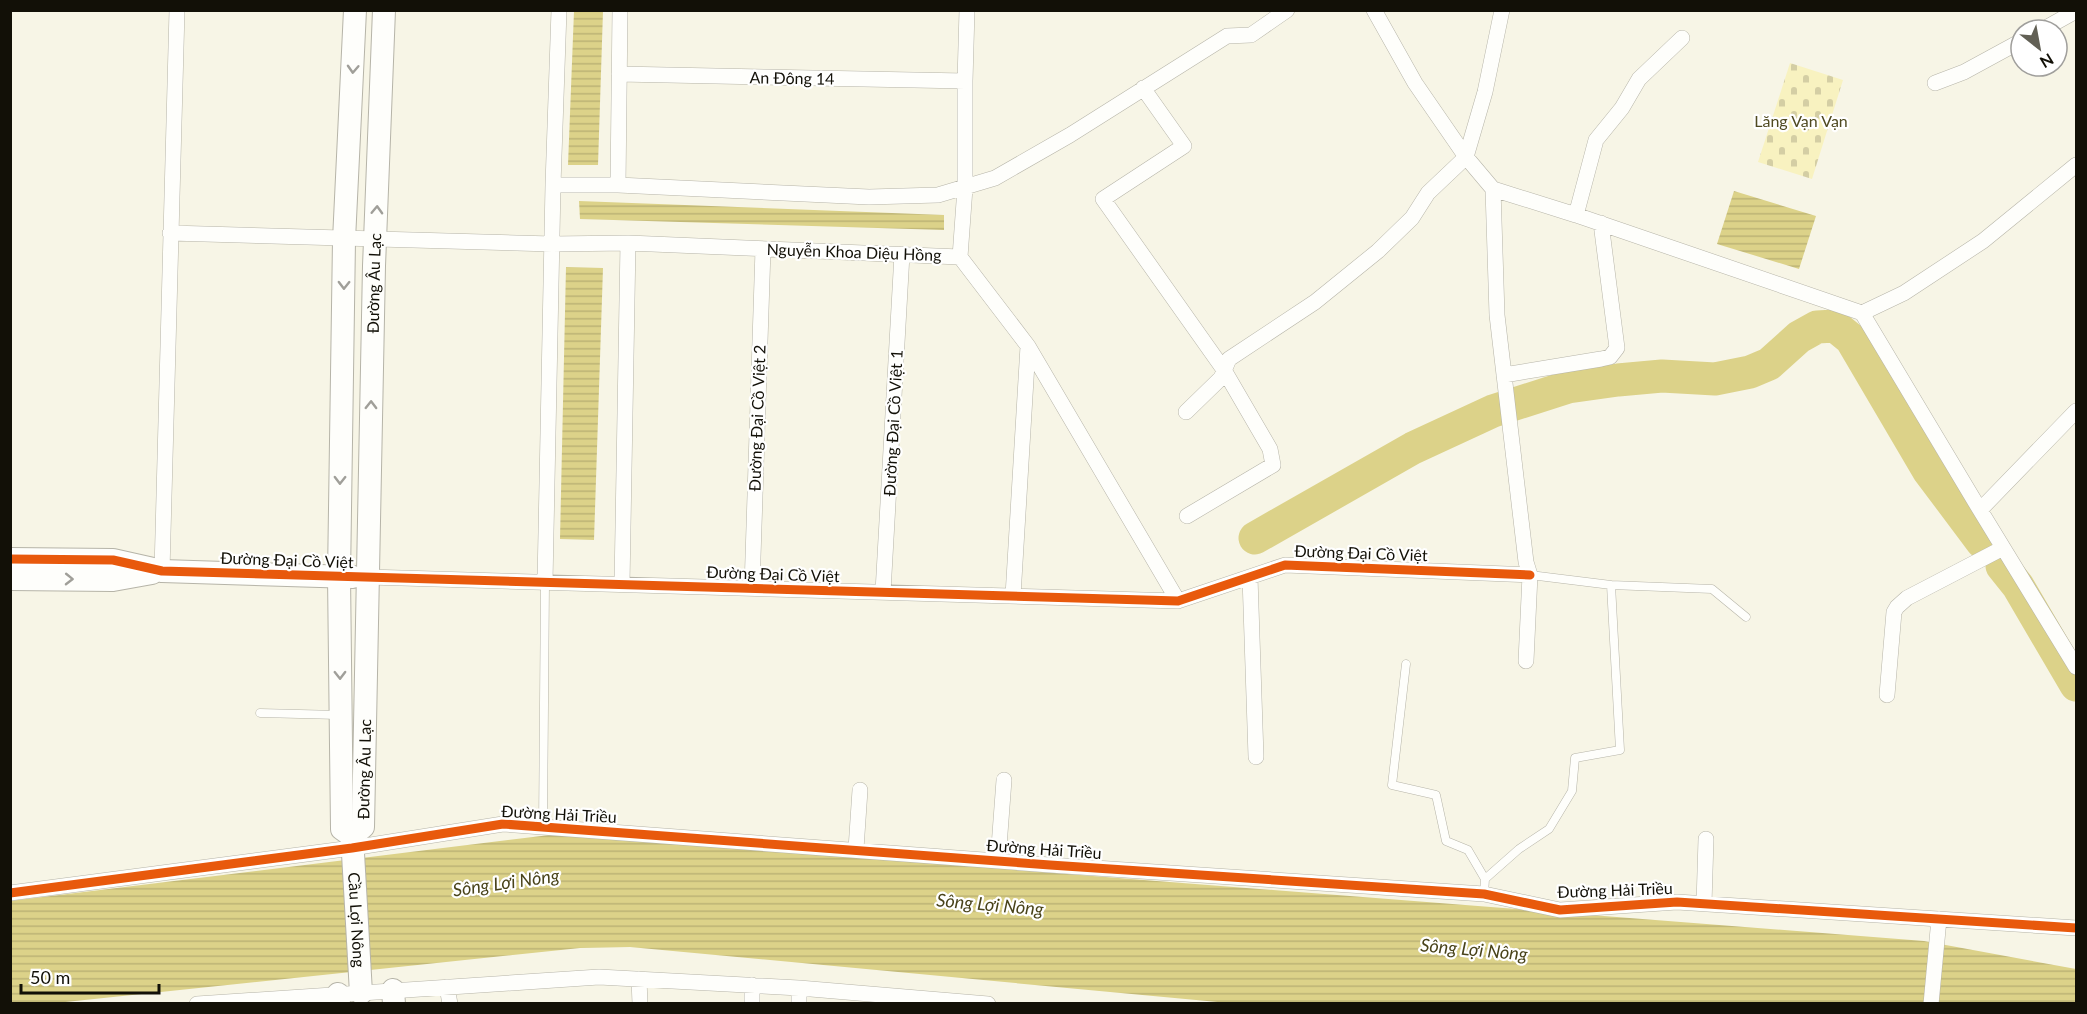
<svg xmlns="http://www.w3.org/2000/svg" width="2087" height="1014" viewBox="0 0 2087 1014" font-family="Lato,sans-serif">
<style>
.cemetery{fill:url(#cemetery-stones)}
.water{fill:url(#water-rules)}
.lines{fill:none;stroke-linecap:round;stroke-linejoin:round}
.river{stroke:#dcd289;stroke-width:33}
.lane-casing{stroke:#b6b4a8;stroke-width:9}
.street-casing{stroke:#b6b4a8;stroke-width:16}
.secondary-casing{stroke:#b6b4a8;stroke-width:24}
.lane{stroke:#fefefb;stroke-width:8}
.street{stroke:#fefefb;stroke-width:15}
.secondary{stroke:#fefefb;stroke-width:22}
.cycleway-casing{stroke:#fff;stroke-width:13}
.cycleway{stroke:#e8590c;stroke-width:9}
.oneway{stroke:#a09f99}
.labels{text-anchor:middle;stroke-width:4.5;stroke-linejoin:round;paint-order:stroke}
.street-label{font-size:16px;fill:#121007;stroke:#fff}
.park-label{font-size:16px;fill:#504a21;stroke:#fff}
.water-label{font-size:18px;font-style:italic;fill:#49431a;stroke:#fff}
</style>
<defs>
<pattern id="cemetery-stones" width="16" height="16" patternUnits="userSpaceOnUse" patternTransform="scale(1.5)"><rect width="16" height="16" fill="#f8f2c0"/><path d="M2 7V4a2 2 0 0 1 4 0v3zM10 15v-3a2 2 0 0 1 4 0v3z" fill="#d4cea4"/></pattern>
<pattern id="water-rules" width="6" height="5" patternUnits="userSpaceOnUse" patternTransform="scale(1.5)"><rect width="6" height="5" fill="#dcd289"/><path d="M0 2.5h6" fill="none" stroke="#bcb375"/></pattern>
</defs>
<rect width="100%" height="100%" fill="#f7f5e6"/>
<path class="cemetery" d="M1790 63 1843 80 1812 179 1758 162Z"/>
<path class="water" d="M574 11H603L598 165H568Z
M1734 191 1816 216 1799 269 1717 244Z
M579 201 944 215V230L580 219Z
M566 267 603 268 594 540 560 539Z
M558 834 1924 941 2076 969V1003L1239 1004 630 947 580 948 56 1003H11L10 901Z"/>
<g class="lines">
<path class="river" d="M1255 538 1413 448 1493 411 1568 387 1618 380 1662 376 1715 379 1750 372 1769 364 1799 337 1817 327 1835 326 1851 339 1928 470 1982 542
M2002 566 2018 586 2076 685"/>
<defs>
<path id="lane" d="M1611 585 1712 589 1746 617
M1406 664 1392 785 1436 795 1446 841 1468 850 1485 879
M260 713 339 715
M543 827 545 582
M1484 894 1485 879 1519 849 1549 829 1572 791 1575 758 1620 750 1611 585 1530 575"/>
<path id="street" d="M1502 10 1485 92 1466 157 1493 189 1497 315 1526 562 1530 575 1526 661
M2042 30 2076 11
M619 74 965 81
M1935 83 1964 72 2021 41
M1143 88 1184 146 1103 199 1224 370 1270 449 1273 465 1187 516
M553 185H618L869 197 938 195 995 178 1070 135 1227 36 1251 35 1287 10
M618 185 620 10
M1493 189 1576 215 1862 313 1980 510 2076 667
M1576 215 1596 140 1622 108 1639 79 1682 38
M170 233 552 244 628 243 960 257 1028 346 1178 601
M960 257 965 188V81L967 10
M1862 313 1904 293 1983 241 2076 165
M1504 375 1601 359 1610 357 1617 348 1601 223
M1186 412 1221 378 1229 359 1315 302 1378 251 1412 218 1428 193 1466 157 1415 83 1374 10
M1980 510 2076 411
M162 571 177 10
M368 577 1178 601 1285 565 1530 575
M1250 577 1256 757
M545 582 553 185 559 10
M622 584 628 243
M752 588 763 249
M883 592 902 254
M1013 596 1028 346
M1887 695 1894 612 1897 607 1907 598 2003 548
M856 849 860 790
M998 860 1004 780
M10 893 352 848 503 824 1050 865 1484 894 1560 910 1677 902 2076 928
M1704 904 1706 839
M639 979 640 1004
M447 987 450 1004
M197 1004 599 977 799 988 988 1004
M752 1004V985
M799 1004V988
M1931 1004 1939 919"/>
<g id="secondary">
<path d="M10 559 113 560 162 571 353 577"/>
<path d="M10 579 113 580 152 573"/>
<path d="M352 836 342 829 339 576 344 240 355 10"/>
<path id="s1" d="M352 836 363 827 374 266 384 10"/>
<path id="s2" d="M352 836 361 993"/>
<path d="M393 990 394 1004"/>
<path d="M338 994 339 1004"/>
</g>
</defs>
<use href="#lane" class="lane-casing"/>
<use href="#street" class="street-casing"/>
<use href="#secondary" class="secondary-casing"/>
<use href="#lane" class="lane"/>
<use href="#street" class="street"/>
<use href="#secondary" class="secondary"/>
<defs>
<path id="cycleway" d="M10 559 113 560 162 571 1178 601 1285 565 1530 575
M10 893 352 848 503 824 1050 865 1484 894 1560 910 1677 902 2076 928"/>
</defs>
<use href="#cycleway" class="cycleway-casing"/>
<use href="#cycleway" class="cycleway"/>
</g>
<defs><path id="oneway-chevron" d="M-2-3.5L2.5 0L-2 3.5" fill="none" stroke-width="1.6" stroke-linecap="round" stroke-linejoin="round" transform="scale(1.5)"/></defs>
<g class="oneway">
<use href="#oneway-chevron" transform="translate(353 69) rotate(93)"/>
<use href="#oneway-chevron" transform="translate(377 210) rotate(-88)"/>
<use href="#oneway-chevron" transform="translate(344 285) rotate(91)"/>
<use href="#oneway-chevron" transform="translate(371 405) rotate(-89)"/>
<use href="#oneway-chevron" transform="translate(340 480) rotate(91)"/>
<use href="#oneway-chevron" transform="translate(69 579) rotate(1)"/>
<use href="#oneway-chevron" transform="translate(340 675) rotate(89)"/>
</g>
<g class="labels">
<g class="street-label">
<text transform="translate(792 78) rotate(1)" y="6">An Đông 14</text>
<text transform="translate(854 252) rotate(2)" y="6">Nguyễn Khoa Diệu Hồng</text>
<text dy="6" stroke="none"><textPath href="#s1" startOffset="558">Đường Âu Lạc</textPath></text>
<text transform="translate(757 418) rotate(-88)" y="6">Đường Đại Cồ Việt 2</text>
<text transform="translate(893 423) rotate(-87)" y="6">Đường Đại Cồ Việt 1</text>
<text transform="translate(1361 553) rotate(2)" y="6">Đường Đại Cồ Việt</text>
<text transform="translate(287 560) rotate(2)" y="6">Đường Đại Cồ Việt</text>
<text transform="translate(773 574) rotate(2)" y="6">Đường Đại Cồ Việt</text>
<text dy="6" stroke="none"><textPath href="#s1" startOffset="72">Đường Âu Lạc</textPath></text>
<text transform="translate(559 814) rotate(3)" y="6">Đường Hải Triều</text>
<text transform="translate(1044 849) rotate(4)" y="6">Đường Hải Triều</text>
<text transform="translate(1615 890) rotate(-2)" y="6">Đường Hải Triều</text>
<text dy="6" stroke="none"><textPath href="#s2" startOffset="84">Cầu Lợi Nông</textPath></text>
</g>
<g class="park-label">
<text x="1801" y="127">Lăng Vạn Vạn</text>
</g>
<g class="water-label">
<text transform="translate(506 883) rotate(-8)" y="6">Sông Lợi Nông</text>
<text transform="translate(990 905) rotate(5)" y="6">Sông Lợi Nông</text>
<text transform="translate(1474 950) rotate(5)" y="6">Sông Lợi Nông</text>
</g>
</g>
<rect width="2087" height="1014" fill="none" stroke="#121007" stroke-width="24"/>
<g transform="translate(2039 48) rotate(149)"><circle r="28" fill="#ffffff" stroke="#a09f9c" stroke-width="1.5"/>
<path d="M0-4.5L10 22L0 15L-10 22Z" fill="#626055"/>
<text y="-9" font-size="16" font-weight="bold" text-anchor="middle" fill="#121007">N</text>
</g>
<path d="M21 984v9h138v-9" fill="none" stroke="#121007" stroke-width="3"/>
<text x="30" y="984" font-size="18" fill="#121007" stroke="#ffffff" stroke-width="4.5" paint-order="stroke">50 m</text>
</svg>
